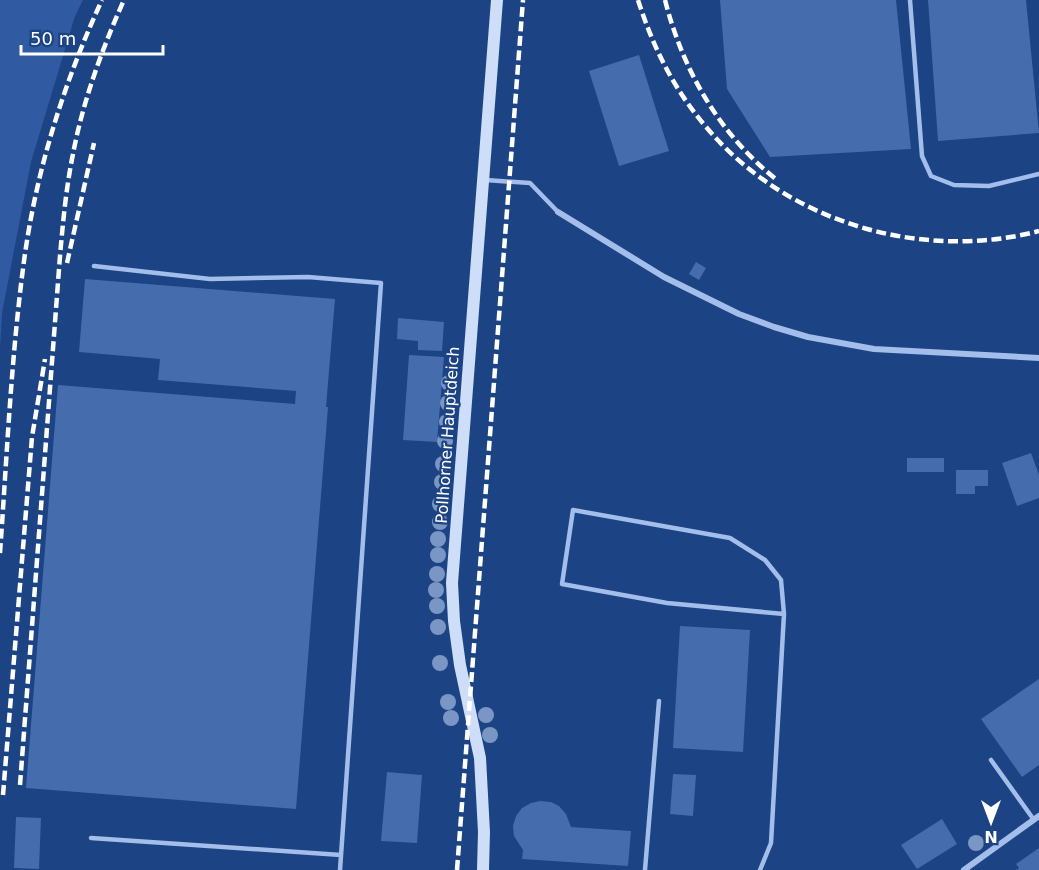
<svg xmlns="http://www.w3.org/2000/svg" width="1039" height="870" viewBox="0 0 1039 870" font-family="'DejaVu Sans',sans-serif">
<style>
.green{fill:#305ba2}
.building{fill:#456cad}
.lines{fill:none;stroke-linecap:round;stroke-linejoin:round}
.service{stroke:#a3beea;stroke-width:4.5}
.minor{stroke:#a3beea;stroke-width:6}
.secondary{stroke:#ceddf8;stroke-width:12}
.rail{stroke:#fff;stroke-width:4.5;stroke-dasharray:10 4.5;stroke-linecap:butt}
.tree{fill:#7a96c4}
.labels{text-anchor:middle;stroke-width:4.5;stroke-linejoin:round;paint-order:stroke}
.street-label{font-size:16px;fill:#fff;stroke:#1c4384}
</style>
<rect width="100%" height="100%" fill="#1c4384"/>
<path class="green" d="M0 0H83L75 16 31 162 2 313 0 348Z"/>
<path class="building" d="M720 0H896L911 149 770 157 727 89Z
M928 0H1026L1039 133 938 141Z
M639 55 669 151 619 166 589 71Z
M696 262 706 268 699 280 689 274Z
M85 279 335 299 326 407H328L296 809 26 788 58 385 295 404 296 391 158 380 160 359 79 352Z
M398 318 444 322 442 351 418 350V341L397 339Z
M409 355 444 357 437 442 403 440Z
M1031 453 1039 475V498L1017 506 1002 463Z
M907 458H944V472H907Z
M956 470H988V486H975V494H956Z
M680 626 750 630 743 752 673 748Z
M1039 679V765L1022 777 981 719Z
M387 772 422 775 417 843 381 841Z
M673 774 696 775 693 816 670 814Z
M540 801 551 802 559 806 566 814 571 827 631 831 628 866 522 859 523 850 514 836 513 826 516 816 522 808 531 803Z
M16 817 41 818 39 869 14 868Z
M942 819 957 844 917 869 901 845Z
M1039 848V870H1016L1019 868 1016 864Z"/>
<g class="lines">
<path class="service" d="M910 0 922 156 931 176 954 185 989 186 1039 174
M486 180 530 183 558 212
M94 266 210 279 308 277 381 283 340 870
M991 760 1034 820
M91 838 341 855
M645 870 659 701
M760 870 771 843 784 614 667 603 562 584 573 510 730 538 765 560 781 580 784 614"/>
<path class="minor" d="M558 212 664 277 739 314 774 327 808 337 874 349 1039 358
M964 870 1039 816"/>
<path class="secondary" d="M483 870 484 832 480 758 460 665 454 621 452 583 497 0"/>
<path class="rail" d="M638 0C653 47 674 90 707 128 786 222 921 262 1039 231
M665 0C683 71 720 135 777 180
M67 263 94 143
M0 553C7 456 11 358 24 261 36 171 64 82 102 0
M20 785 60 256C63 222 66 188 73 154 83 101 102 49 124 0
M3 795 32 437 45 359
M457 870 523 0"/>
</g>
<g class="tree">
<circle cx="449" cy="383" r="8"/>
<circle cx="448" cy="403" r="8"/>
<circle cx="447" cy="422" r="8"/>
<circle cx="445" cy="441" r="8"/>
<circle cx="443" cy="464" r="8"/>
<circle cx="442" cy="482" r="8"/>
<circle cx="440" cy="504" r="8"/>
<circle cx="440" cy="522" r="8"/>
<circle cx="438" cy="539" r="8"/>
<circle cx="438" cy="555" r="8"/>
<circle cx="437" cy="574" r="8"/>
<circle cx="436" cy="590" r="8"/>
<circle cx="437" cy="606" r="8"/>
<circle cx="438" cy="627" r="8"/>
<circle cx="440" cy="663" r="8"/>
<circle cx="448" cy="702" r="8"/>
<circle cx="486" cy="715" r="8"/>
<circle cx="451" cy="718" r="8"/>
<circle cx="490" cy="735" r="8"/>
<circle cx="976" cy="843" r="8"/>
</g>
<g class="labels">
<g class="street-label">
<text transform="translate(447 435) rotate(-86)" y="6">Pollhorner Hauptdeich</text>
</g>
</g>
<g transform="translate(991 822) rotate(180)" stroke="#1c4384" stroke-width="4.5" paint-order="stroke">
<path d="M0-4.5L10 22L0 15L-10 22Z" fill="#ffffff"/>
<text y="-9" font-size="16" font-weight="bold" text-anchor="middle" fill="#ffffff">N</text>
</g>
<path d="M21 45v9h142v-9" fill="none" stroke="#ffffff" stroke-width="3"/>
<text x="30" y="45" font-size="18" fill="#ffffff" stroke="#1c4384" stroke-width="4.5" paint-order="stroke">50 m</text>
</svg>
